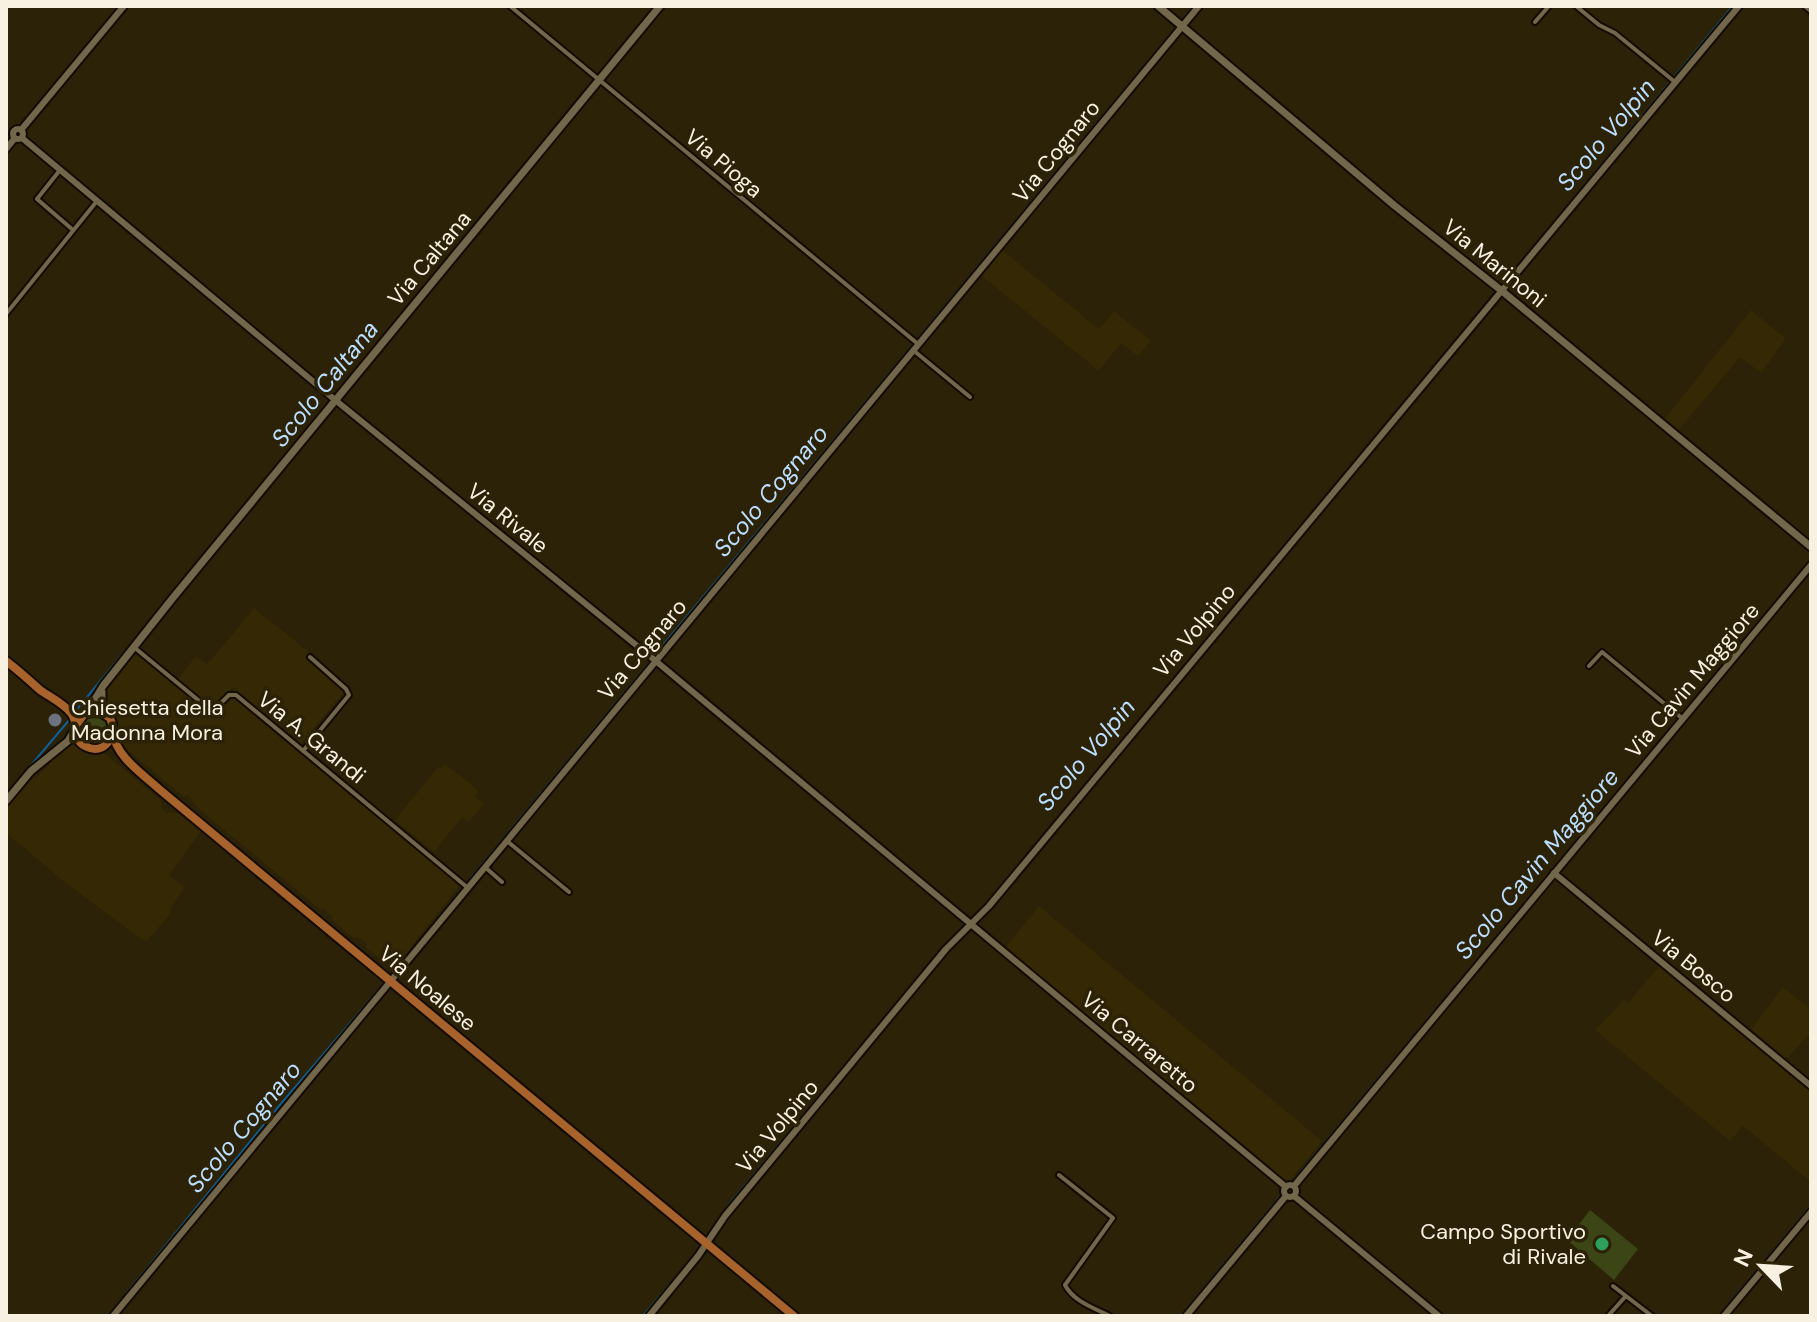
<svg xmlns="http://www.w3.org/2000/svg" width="1817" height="1322" viewBox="0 0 1817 1322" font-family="'DM Sans',sans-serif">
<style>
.built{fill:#352804}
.green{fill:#3c4515}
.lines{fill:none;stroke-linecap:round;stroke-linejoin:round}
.stream{stroke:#0f6098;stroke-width:2}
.minor-casing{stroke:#140b00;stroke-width:8}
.tertiary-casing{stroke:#140b00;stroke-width:10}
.secondary-casing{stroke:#140b00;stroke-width:11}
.primary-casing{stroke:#140b00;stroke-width:12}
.minor{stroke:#72674b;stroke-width:4}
.tertiary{stroke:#72674b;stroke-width:6}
.secondary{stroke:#72674b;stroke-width:7}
.primary{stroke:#a7632b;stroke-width:8}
.worship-dot{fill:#6b7280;stroke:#2c2207;stroke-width:3}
.leisure-dot{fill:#2e9e5b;stroke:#2c2207;stroke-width:3}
.labels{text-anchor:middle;stroke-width:7;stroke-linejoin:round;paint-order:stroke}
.street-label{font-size:22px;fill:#f8f1e2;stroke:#2c2207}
.poi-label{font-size:22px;fill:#f8f1e2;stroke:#2c2207;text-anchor:start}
.water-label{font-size:24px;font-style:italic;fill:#bbdefe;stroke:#2c2207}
</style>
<rect width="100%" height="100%" fill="#2c2207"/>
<path class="built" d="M1002 250 1099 329 1114 311 1151 341 1138 356 1121 343 1099 371 982 276Z
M1751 310 1785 338 1782 344 1761 373 1740 357 1677 432 1664 420Z
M254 608 309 652 305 658 345 691 301 743 233 687 217 705 212 707 177 680 196 656 207 665Z
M135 653 214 717 233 698 452 876 459 886 394 969 365 947 367 944 360 938 352 937 332 920 333 917 323 908 321 910 199 809 187 794 184 797 118 742 115 721 107 709 104 698 109 685Z
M77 744 102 751 161 800 162 809 167 813 176 812 202 830 169 875 184 887 170 910 171 913 146 942 67 884 6 833V808L33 777 36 778 63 749Z
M445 764 479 791 475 797 484 804 469 822 462 817 434 852 395 820 438 767 441 768Z
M1039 906 1322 1141 1288 1183 1004 949Z
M1660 965 1811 1091V1182L1743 1126 1730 1141 1595 1030 1624 1000 1628 1003Z
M1783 987 1811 1010V1032L1787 1058 1780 1056 1750 1031Z"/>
<path class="green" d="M80 729a15 15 0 1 1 30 0a15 15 0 1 1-30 0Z
M1590 1210 1638 1249 1614 1280 1567 1240Z"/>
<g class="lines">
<path class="stream" d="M647 16 655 6
M1184 18 1194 6
M6 144 11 138V130
M1503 284 1733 6
M917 340 1176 28
M654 656 913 345
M78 708 164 604
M6 795 70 719
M470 879 650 662
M986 904 1495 294
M947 944 974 918
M396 970 462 889
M1293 1181 1805 567
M707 1238 731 1202 884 1019
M126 1294 279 1106 386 981
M1724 1310 1811 1206
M108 1316 123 1298
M643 1316 699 1250
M1181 1316 1280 1197"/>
<defs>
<path id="minor" d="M510 6 918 344
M1576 6 1599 25 1615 33 1675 82
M1535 22 1549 6
M60 170 37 199 73 230
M6 314 97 201
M913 350 970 397
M135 648 209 709H215L229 695H236L468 888
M1589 666 1602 652 1683 719
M303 751 349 695 346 689 310 657
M507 841 569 892
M486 868 502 882
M1059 1175 1113 1218 1065 1285C1073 1301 1094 1308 1110 1316
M1613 1286 1652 1316
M1608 1316 1625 1297"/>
<path id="tertiary" d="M1806 6 1811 10
M13 134a5 5 0 1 1 10 0a5 5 0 1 1-10 0Z
M21 130 124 6
M22 138 334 399 657 662 1286 1187
M6 149 15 138
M1554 873 1811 1086
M1284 1191a6 6 0 1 1 12 0a6 6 0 1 1-12 0Z
M1294 1186 1811 565
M1294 1196 1439 1316
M113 1316 1199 6
M649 1316 698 1256 725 1216 946 949 989 906 1739 6
M1186 1316 1286 1196
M1724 1316 1811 1212"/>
<path id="secondary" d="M1158 6 1395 206 1502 291 1811 547
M102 692V703L108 716
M87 712 103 686 172 599 660 6
M6 801 31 771 68 741 75 729"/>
<path id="primary" d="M6 661C18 670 29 680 40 690 50 697 63 703 71 713 80 724 71 739 85 746 105 757 118 734 110 718L99 711 85 713 76 725
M113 733C116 757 143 774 159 789L794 1316"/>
</defs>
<use href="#minor" class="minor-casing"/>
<use href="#tertiary" class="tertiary-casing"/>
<use href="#secondary" class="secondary-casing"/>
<use href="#primary" class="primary-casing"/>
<use href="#minor" class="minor"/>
<use href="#tertiary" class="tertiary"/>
<use href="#secondary" class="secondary"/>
<use href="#primary" class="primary"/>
</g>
<circle class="worship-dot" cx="55" cy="720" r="8"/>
<circle class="leisure-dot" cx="1602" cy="1244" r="8"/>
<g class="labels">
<g class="street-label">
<text transform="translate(1056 151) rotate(-51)" y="8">Via Cognaro</text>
<text transform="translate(724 163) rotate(40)" y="8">Via Pioga</text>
<text transform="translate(429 258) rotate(-50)" y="8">Via Caltana</text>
<text transform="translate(1495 263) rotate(39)" y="8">Via Marinoni</text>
<text transform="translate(508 518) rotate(39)" y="8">Via Rivale</text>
<text transform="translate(1194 630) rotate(-50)" y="8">Via Volpino</text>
<text transform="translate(642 649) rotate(-50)" y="8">Via Cognaro</text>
<text transform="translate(1692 680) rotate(-50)" y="8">Via Cavin Maggiore</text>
<text transform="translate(312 737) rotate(39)" y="8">Via A. Grandi</text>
<text transform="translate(1694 966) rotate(39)" y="8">Via Bosco</text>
<text transform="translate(428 988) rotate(40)" y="8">Via Noalese</text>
<text transform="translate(1140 1042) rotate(40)" y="8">Via Carraretto</text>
<text transform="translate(777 1126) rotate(-50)" y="8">Via Volpino</text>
</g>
<g class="poi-label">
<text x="71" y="715">Chiesetta della<tspan x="71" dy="25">Madonna Mora</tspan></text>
<text x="1586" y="1239" text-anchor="end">Campo Sportivo<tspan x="1586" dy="25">di Rivale</tspan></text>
</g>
<g class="water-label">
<text transform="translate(1606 135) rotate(-50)" y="8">Scolo Volpin</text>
<text transform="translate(325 384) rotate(-51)" y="8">Scolo Caltana</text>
<text transform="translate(771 491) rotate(-50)" y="8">Scolo Cognaro</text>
<text transform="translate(1086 755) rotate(-50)" y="8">Scolo Volpin</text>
<text transform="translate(1537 864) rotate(-50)" y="8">Scolo Cavin Maggiore</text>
<text transform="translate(244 1127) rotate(-50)" y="8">Scolo Cognaro</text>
</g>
</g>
<rect width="1817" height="1322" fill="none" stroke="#f8f1e2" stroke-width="16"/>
<g transform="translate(1761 1266) rotate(295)" stroke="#2c2207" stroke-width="6" paint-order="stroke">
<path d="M0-6L14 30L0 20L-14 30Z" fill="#f8f1e2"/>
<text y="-12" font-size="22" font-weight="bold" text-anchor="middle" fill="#f8f1e2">N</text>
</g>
</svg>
